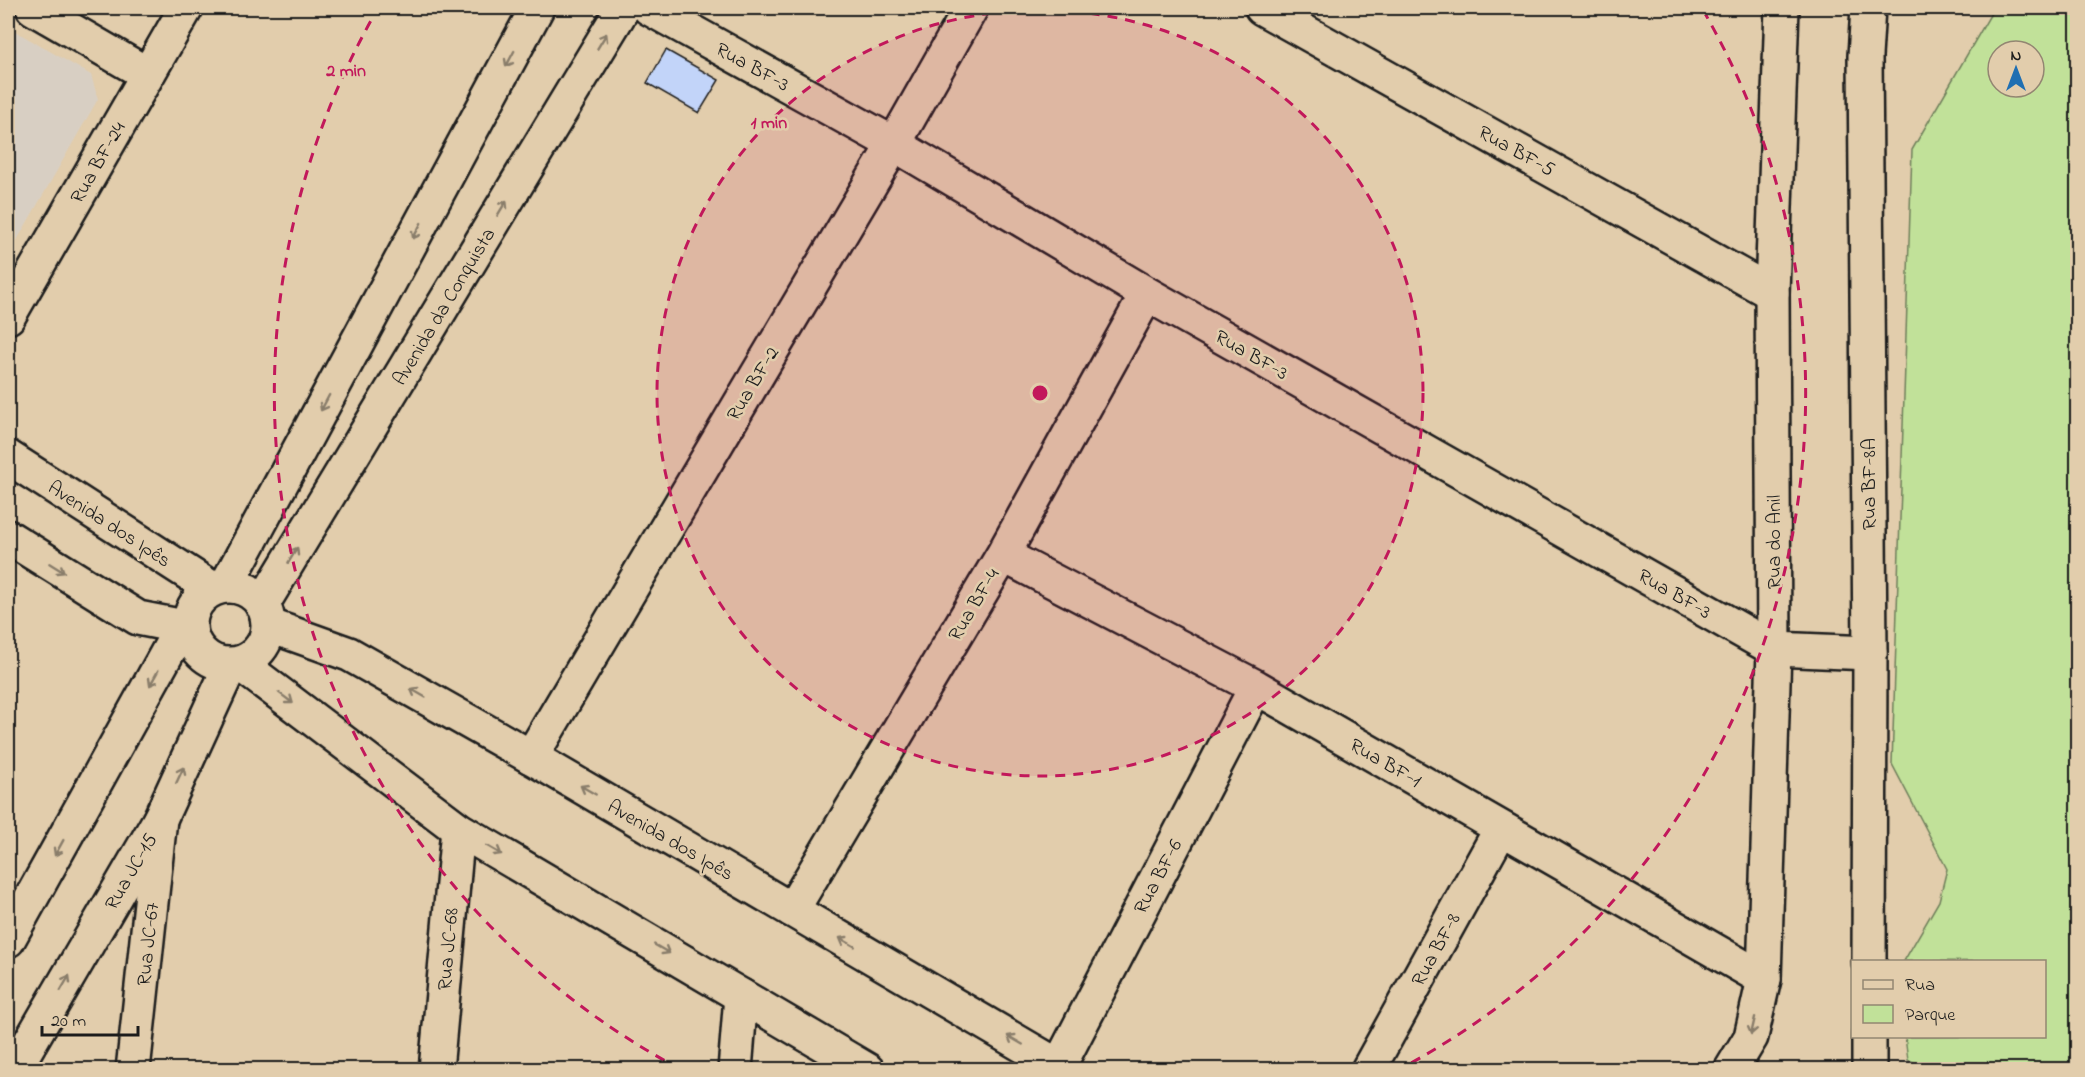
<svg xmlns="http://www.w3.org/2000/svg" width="2085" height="1077" viewBox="0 0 2085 1077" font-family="'Indie Flower',sans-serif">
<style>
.built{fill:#d8cfc3}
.green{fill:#c1e199;stroke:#6e7e5a;stroke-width:1.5;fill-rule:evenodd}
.building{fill:#c2d4f9;stroke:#1c1c1c;stroke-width:1.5}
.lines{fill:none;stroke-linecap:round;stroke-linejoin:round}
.street-casing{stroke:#1c1c1c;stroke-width:38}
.secondary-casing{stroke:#1c1c1c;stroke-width:38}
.street{stroke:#e2cdac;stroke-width:33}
.secondary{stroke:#e2cdac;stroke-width:33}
.oneway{stroke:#897d6b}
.ring{fill:none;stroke:#c2185b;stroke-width:3;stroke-dasharray:10 8}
.labels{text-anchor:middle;stroke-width:5;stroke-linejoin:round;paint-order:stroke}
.street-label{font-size:20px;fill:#1c1c1c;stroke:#e2cdac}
.centre{fill:#c2185b;stroke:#e2cdac;stroke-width:3}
.ring-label{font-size:18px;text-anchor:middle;font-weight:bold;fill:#c2185b;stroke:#e2cdac;stroke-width:5;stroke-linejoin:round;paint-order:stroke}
</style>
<rect width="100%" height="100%" fill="#e2cdac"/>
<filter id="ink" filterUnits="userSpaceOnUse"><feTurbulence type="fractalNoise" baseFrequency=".0167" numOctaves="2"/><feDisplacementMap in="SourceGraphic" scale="12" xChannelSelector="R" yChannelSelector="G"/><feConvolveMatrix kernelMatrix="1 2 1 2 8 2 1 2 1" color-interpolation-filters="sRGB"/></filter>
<g filter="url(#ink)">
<path class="built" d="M8 27 91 75 98 99 8 256Z"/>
<path class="green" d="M1994 8H2077V1069H1932L1908 1060 1905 1037 2044 1036V962L1904 961 1939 901 1947 869 1892 764 1912 150ZM1998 51H2034V87H1998Z"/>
<path class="building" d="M666 50 719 80 699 113 647 83Z"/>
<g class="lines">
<defs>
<path id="street" d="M33 8 147 74
M649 8 894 144 1147 294 1774 649 1870 653
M1262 8 1772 293
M8 317 186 8
M1003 555 1256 687 1764 979
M531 757 894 144 971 8
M792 910 1003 555 1147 294
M1059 1066 1256 687
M133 1070 160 819
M436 1070 458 829
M735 1070 741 996
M1368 1070 1501 829"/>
<path id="secondary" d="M1868 8 1865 56 1870 653 1869 962
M8 457 213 589
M8 537 138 618 189 628
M226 586 537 8
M190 625a39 39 0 1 1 78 0a39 39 0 1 1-78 0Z
M262 605 623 8
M268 625 349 654 531 757 1065 1070
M239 663 458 829 867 1070
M8 940 171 646 191 635
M14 1070 160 819 231 664
M1731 1070 1751 1037 1764 979 1774 649 1772 293 1782 8
M1869 1070V1036"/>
</defs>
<use href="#street" class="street-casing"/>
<use href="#secondary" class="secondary-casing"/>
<use href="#street" class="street"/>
<use href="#secondary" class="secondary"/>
</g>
<defs><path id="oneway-shaft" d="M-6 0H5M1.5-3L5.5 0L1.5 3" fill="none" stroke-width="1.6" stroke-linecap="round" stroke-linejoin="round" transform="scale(1.5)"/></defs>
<g class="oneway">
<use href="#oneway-shaft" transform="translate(602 41) rotate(-59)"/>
<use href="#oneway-shaft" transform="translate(510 59) rotate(118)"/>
<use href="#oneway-shaft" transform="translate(502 208) rotate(-59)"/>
<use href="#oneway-shaft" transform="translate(417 231) rotate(118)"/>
<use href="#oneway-shaft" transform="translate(325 403) rotate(118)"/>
<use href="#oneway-shaft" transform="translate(293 555) rotate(-59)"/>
<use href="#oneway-shaft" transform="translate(57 568) rotate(32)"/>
<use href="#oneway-shaft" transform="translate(154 678) rotate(119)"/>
<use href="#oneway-shaft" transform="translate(418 693) rotate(-150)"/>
<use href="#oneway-shaft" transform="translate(286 698) rotate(37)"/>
<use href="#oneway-shaft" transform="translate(180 775) rotate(-65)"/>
<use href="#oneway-shaft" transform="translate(588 790) rotate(-150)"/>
<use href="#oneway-shaft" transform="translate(59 848) rotate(119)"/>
<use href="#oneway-shaft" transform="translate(494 850) rotate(30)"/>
<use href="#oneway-shaft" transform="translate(847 942) rotate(-150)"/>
<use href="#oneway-shaft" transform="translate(662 949) rotate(30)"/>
<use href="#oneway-shaft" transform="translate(65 983) rotate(-60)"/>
<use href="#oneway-shaft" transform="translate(1753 1026) rotate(103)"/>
<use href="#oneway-shaft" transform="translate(1015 1040) rotate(-150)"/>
</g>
</g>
<circle cx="1040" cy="393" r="383" fill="#c2185b" fill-opacity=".12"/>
<g class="ring">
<circle cx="1040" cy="393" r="383"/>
<path d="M680 1069A766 766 0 0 1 377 10M1703 10A766 766 0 0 1 1400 1069"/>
</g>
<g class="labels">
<g class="street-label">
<text transform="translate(753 66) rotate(29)" y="7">Rua BF-3</text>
<text transform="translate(1517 150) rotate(29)" y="7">Rua BF-5</text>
<text transform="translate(97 162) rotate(-60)" y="7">Rua BF-24</text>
<text transform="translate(443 306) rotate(-59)" y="7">Avenida da Conquista</text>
<text transform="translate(1252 354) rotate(30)" y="7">Rua BF-3</text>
<text transform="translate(752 383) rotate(-59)" y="7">Rua BF-2</text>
<text transform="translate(1868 484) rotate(-90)" y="7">Rua BF-8A</text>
<text transform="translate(110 523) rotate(33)" y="7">Avenida dos Ipês</text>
<text transform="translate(1773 542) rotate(-90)" y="7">Rua do Anil</text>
<text transform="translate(1675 593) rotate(30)" y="7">Rua BF-3</text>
<text transform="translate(973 604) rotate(-59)" y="7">Rua BF-4</text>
<text transform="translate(1386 762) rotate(30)" y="7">Rua BF-1</text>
<text transform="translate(671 839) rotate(30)" y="7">Avenida dos Ipês</text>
<text transform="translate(130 871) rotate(-60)" y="7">Rua JC-15</text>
<text transform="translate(1157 876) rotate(-62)" y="7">Rua BF-6</text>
<text transform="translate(147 944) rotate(-84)" y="7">Rua JC-67</text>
<text transform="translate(447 949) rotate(-85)" y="7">Rua JC-68</text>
<text transform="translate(1435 949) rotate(-61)" y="7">Rua BF-8</text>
</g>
</g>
<circle cx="1040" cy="393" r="9" class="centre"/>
<g class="ring-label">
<text x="346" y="76">2 min</text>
<text x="769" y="128">1 min</text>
</g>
<rect width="2085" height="1077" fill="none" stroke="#e2cdac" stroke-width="30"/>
<rect x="15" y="15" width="2055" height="1047" fill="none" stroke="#1c1c1c" stroke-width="2" filter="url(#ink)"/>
<rect x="1851" y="960" width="195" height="78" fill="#e2cdac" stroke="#938672" stroke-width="1.5"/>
<rect x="1863" y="980" width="30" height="9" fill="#e2cdac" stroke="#938672" stroke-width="1.5"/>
<text x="1905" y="990" font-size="18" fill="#1c1c1c">Rua</text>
<rect x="1863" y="1005" width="30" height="18" fill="#c1e199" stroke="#938672" stroke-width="1.5"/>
<text x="1905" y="1020" font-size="18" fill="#1c1c1c">Parque</text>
<g transform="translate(2016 69)"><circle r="28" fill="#e2cdac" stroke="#938672" stroke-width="1.5"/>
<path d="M0-4.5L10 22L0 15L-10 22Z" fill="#1f6fb2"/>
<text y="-9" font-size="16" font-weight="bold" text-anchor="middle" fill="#1c1c1c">N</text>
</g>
<path d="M42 1026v9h96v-9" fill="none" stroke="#1c1c1c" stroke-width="3"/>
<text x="51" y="1026" font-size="18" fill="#1c1c1c" stroke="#e2cdac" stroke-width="4.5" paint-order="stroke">20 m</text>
</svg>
